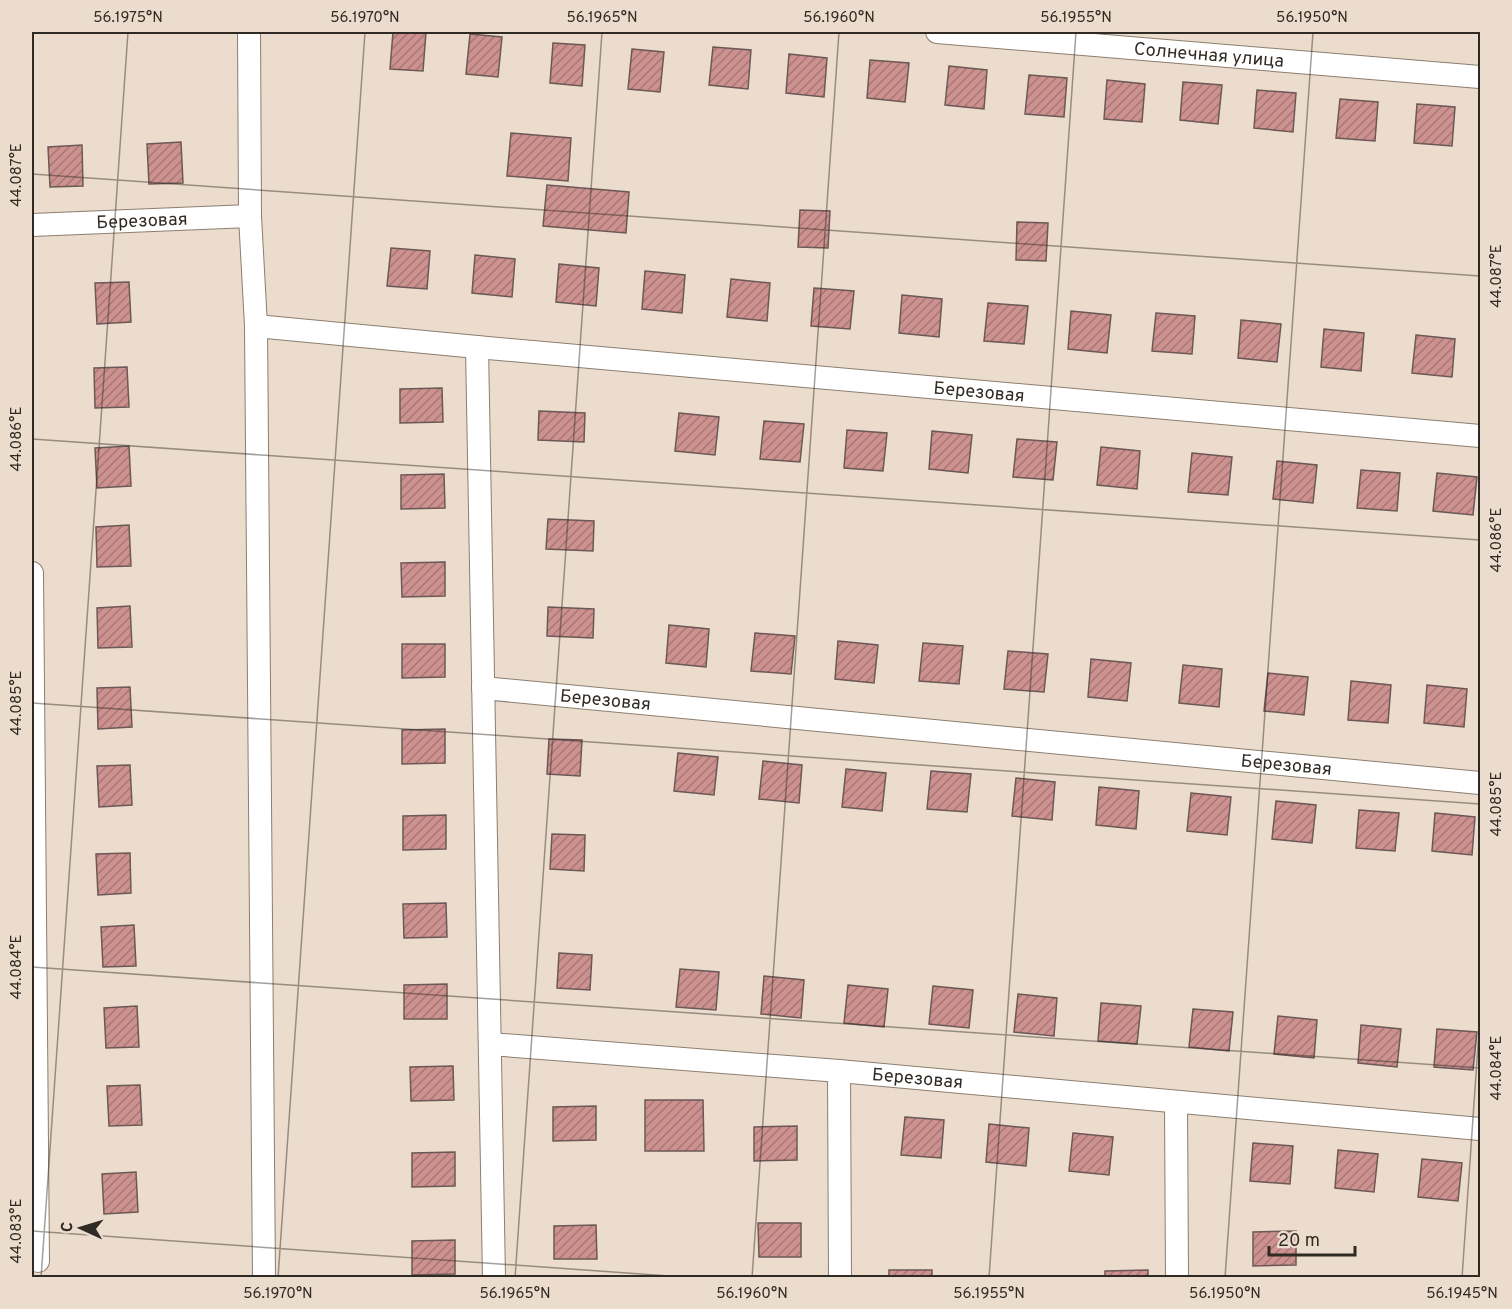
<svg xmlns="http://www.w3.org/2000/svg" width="1512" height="1309" viewBox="0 0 1512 1309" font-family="Overpass,sans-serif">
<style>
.building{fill:url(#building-hatch);stroke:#6c5857;stroke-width:1.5}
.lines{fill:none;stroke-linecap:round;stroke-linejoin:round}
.minor-casing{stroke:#8c7e70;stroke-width:24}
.minor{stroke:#fff;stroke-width:22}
.ticks{fill:none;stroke:#302a24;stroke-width:1.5;stroke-opacity:0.45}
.labels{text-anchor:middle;stroke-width:4.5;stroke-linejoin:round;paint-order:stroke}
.street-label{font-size:18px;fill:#302a24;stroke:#ecdccd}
.neatline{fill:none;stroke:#302a24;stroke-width:2}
.ticks-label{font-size:15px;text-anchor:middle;fill:#302a24}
</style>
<defs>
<pattern id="building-hatch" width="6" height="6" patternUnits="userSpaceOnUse" patternTransform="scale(1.5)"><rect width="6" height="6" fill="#cd918f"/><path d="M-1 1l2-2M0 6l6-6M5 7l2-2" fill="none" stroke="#a77775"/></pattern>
</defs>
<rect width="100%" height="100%" fill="#ecdccd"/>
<path class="building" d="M393 32H426L423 71 390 69Z
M470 34 502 37 498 77 466 74Z
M553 43 585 45 582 86 550 83Z
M713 47 751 50 748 89 709 85Z
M632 49 664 52 660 92 628 89Z
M789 54 827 58 824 97 786 93Z
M870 60 909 63 905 102 867 98Z
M949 66 987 70 984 109 945 105Z
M1029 75 1067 78 1064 117 1025 114Z
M1107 80 1145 84 1142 122 1104 119Z
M1183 82 1222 85 1218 124 1180 120Z
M1257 90 1296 93 1293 132 1254 128Z
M1340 99 1378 102 1375 141 1336 138Z
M1417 104 1455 107 1452 146 1414 143Z
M511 133 571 138 568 181 507 176Z
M181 142 183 183 149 184 147 144Z
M82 145 83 186 50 187 48 147Z
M547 185 629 192 626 233 543 226Z
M800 210 830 211 828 248 798 247Z
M1017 222 1048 223 1046 261 1016 260Z
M391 248 430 251 427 289 387 286Z
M475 255 515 259 512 297 472 293Z
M559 264 599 268 596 306 556 302Z
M645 271 685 275 682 313 642 309Z
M731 279 770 283 767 321 727 317Z
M129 282 131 322 97 324 95 283Z
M814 288 854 291 850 329 811 326Z
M902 295 942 299 939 337 899 333Z
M988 303 1028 306 1024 344 984 341Z
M1071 311 1111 315 1107 353 1068 349Z
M1156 313 1195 316 1192 354 1152 351Z
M1241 320 1281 324 1277 362 1238 358Z
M1324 329 1364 333 1361 371 1321 367Z
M1416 335 1455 339 1452 377 1412 373Z
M127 367 129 407 95 408 94 368Z
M442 388 443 422 400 423V389Z
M539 411 585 413 584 442 538 440Z
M679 413 719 417 715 455 675 451Z
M764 421 804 424 800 462 760 459Z
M847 430 887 433 883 471 844 468Z
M932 431 972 435 968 473 929 469Z
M1017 439 1057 442 1053 480 1013 477Z
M129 446 131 486 97 488 95 448Z
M1101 447 1140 451 1137 489 1097 485Z
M1192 453 1232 457 1228 495 1188 492Z
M1277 461 1317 465 1313 503 1273 499Z
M1361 470 1400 473 1397 511 1357 508Z
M1437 473 1477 477 1473 515 1433 511Z
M444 474 445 508 401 509V475Z
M548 519 594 521 593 551 546 549Z
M129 525 131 566 97 567 96 527Z
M445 562V596L402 597 401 563Z
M130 606 132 647 98 648 97 608Z
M548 607 594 609 593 638 547 636Z
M669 625 709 629 706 667 666 663Z
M755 633 795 636 791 674 751 671Z
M838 641 878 645 874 683 835 679Z
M923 643 963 646 959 684 919 681Z
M402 644H445V677L402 678Z
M1008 651 1048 654 1044 692 1004 689Z
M1091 659 1131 663 1127 701 1088 697Z
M1183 665 1222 669 1219 707 1179 703Z
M1268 673 1308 677 1304 715 1264 711Z
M1351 681 1391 685 1388 723 1348 720Z
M1427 685 1467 689 1464 727 1424 723Z
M130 687 132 727 98 729 97 688Z
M445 729V763L402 764V730Z
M549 739 582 740 580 776 547 774Z
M678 753 718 757 714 795 674 791Z
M763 761 802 765 799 803 759 799Z
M130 765 132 805 99 807 97 766Z
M846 769 886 773 882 811 842 807Z
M931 771 971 774 967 812 927 809Z
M1016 778 1055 782 1052 820 1012 816Z
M1099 787 1139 791 1136 829 1096 825Z
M1191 793 1231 797 1227 835 1187 831Z
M1276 801 1316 805 1312 843 1272 839Z
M1359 810 1399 813 1395 851 1356 848Z
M1435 813 1475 817 1472 855 1432 851Z
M446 815V849L403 850V816Z
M552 834 585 835 584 871 550 869Z
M130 853 131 893 98 895 96 854Z
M446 903 447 937 404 938 403 904Z
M134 925 136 966 103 967 101 927Z
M559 953 592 955 590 990 557 988Z
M680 969 719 972 716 1010 676 1007Z
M764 976 804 980 801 1018 761 1014Z
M447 984V1019H404V985Z
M848 985 888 989 884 1027 844 1023Z
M933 986 973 990 969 1028 929 1024Z
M1018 994 1057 998 1054 1036 1014 1032Z
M1101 1003 1141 1006 1137 1044 1098 1041Z
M137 1006 139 1047 106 1048 104 1008Z
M1193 1009 1233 1012 1229 1051 1189 1047Z
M1278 1016 1317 1020 1314 1058 1274 1054Z
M1361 1025 1401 1029 1397 1067 1358 1063Z
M1437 1029 1477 1032 1473 1070 1434 1067Z
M453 1066 454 1100 411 1101 410 1067Z
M140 1085 142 1125 109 1126 107 1086Z
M645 1100H703L704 1151H645Z
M596 1106V1140L553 1141V1107Z
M905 1117 944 1120 941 1158 901 1155Z
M989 1124 1029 1128 1026 1166 986 1162Z
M797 1126V1160L754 1161V1127Z
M1073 1133 1113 1137 1109 1175 1069 1171Z
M1253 1143 1293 1146 1290 1184 1250 1181Z
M1338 1150 1378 1154 1374 1192 1335 1188Z
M455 1152V1186L412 1187V1153Z
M1422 1159 1462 1163 1458 1201 1418 1197Z
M136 1172 138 1212 104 1214 102 1174Z
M758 1223H801V1257H759Z
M596 1225 597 1259H554V1226Z
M1296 1231V1265L1253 1266V1232Z
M455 1240V1274L412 1275V1241Z
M889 1270H932V1278H889Z
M1148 1270V1278H1105V1271Z"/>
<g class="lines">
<defs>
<g id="minor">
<path d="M249 32 250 216 256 326 264 1278"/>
<path id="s1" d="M937 32 1480 77"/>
<path id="s2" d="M32 225 250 216"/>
<path id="s3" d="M256 326 477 347 1480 436"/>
<path d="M477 347 494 1278"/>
<path d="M32 573 35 915H32"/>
<path id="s4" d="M483 688 1480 783"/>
<path d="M35 915 38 1261"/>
<path id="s5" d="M490 1044 839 1071 1480 1129"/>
<path d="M839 1071 840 1278"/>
<path d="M1176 1102 1177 1278"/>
</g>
</defs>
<use href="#minor" class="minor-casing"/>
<use href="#minor" class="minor"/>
</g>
<path class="ticks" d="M32 174 1480 276M32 439 1480 540M32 703 1480 804M32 967 1480 1068M32 1231 698 1278M41 1278 128 32M278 1278 365 32M515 1278 602 32M752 1278 839 32M989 1278 1076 32M1225 1278 1313 32M1462 1278 1480 1016"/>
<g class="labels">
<g class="street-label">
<text dy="6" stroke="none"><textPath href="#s1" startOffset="273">Солнечная улица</textPath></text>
<text dy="6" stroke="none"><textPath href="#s2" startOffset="110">Березовая</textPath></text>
<text dy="6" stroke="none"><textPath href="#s3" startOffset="726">Березовая</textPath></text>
<text dy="6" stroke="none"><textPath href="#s4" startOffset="123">Березовая</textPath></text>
<text dy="6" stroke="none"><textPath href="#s4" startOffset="807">Березовая</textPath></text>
<text dy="6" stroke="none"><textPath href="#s5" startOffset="429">Березовая</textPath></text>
</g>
</g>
<rect width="1512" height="1309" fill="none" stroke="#ecdccd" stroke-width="66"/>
<g transform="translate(81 1228) rotate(274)" stroke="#ecdccd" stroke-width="4.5" paint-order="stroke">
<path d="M0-4.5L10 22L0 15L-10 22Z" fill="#302a24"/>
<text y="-9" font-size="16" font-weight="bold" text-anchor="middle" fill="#302a24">С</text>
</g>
<path d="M1269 1246v9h86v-9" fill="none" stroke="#302a24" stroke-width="3"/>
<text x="1278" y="1246" font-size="18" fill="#302a24" stroke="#ecdccd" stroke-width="4.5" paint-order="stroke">20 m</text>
<rect x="33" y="33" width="1446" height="1243" class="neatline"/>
<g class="ticks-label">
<text x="128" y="22">56.1975°N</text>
<text x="365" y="22">56.1970°N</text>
<text x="602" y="22">56.1965°N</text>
<text x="839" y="22">56.1960°N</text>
<text x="1076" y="22">56.1955°N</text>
<text x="1312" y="22">56.1950°N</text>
<text transform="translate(16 175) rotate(-90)" y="5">44.087°E</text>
<text transform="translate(1496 276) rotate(-90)" y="5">44.087°E</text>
<text transform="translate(16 439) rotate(-90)" y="5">44.086°E</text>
<text transform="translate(1496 540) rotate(-90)" y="5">44.086°E</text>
<text transform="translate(16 703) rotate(-90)" y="5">44.085°E</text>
<text transform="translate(1496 804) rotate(-90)" y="5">44.085°E</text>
<text transform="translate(16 967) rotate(-90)" y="5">44.084°E</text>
<text transform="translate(1496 1068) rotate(-90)" y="5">44.084°E</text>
<text transform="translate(16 1231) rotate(-90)" y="5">44.083°E</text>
<text x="278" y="1298">56.1970°N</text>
<text x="515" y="1298">56.1965°N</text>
<text x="752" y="1298">56.1960°N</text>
<text x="989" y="1298">56.1955°N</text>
<text x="1225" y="1298">56.1950°N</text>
<text x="1462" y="1298">56.1945°N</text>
</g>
</svg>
